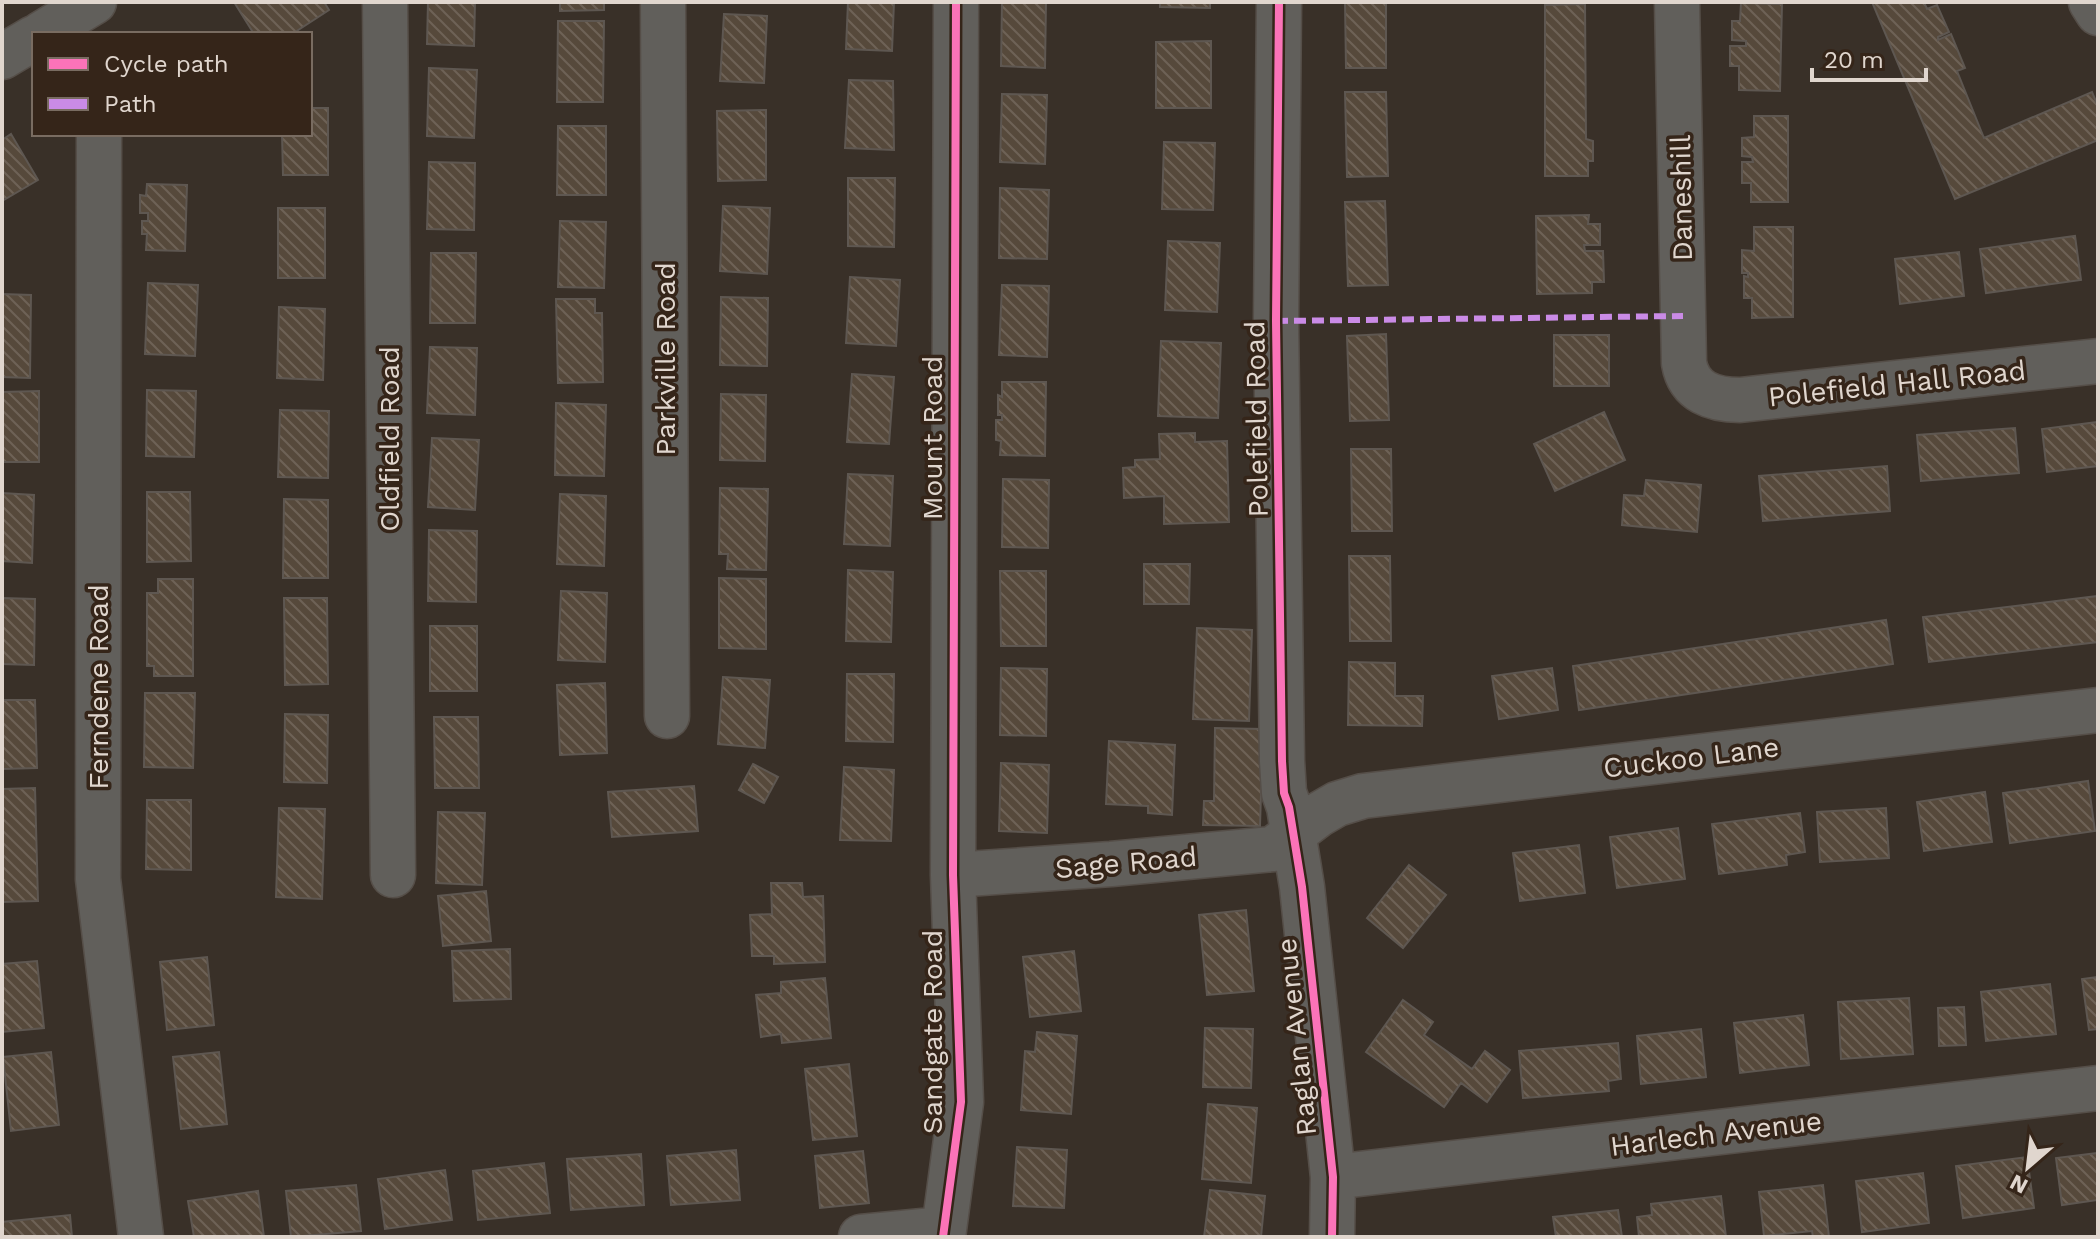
<svg xmlns="http://www.w3.org/2000/svg" width="2100" height="1239" viewBox="0 0 2100 1239" font-family="'Work Sans',sans-serif">
<style>
.building{fill:url(#building-back-hatch);stroke:#5e5751;stroke-width:2}
.lines{fill:none;stroke-linecap:round;stroke-linejoin:round}
.minor-casing{stroke:#554e48;stroke-width:47}
.minor{stroke:#615f5b;stroke-width:44}
.quiet{stroke:#ca8be6;stroke-width:6;stroke-dasharray:12 6;stroke-linecap:butt}
.cycleway-casing{stroke:#352519;stroke-width:13}
.cycleway{stroke:#fb73b8;stroke-width:8}
.labels{text-anchor:middle;stroke-width:7;stroke-linejoin:round;paint-order:stroke}
.street-label{font-size:28px;fill:#e0d6ce;stroke:#352519}
</style>
<defs>
<pattern id="building-back-hatch" width="6" height="6" patternUnits="userSpaceOnUse" patternTransform="scale(2)"><rect width="6" height="6" fill="#56493b"/><path d="M-1 5l2 2M0 0l6 6M5-1l2 2" fill="none" stroke="#6e6256"/></pattern>
</defs>
<rect width="100%" height="100%" fill="#393028"/>
<path class="building" d="M234 2H324L329 10 292 34H254Z
M428 2H475L474 46 427 44Z
M560 2H604V10L560 11Z
M848 2H894L892 51 846 49Z
M1002 2H1046L1045 68 1001 66Z
M1160 2H1210V8L1160 7Z
M1345 2H1386V68H1346Z
M1872 2H1924L1927 9 1937 5 1949 32 1938 37V40L1951 34 1965 68 1957 71 1984 138 2092 92 2098 106V140L1955 199Z
M1741 3 1782 4 1780 91 1739 90V66H1730V46H1746V41L1732 40V21H1740Z
M1585 4 1586 139 1593 141V161H1588V176H1545V5Z
M724 14 767 16 764 83 720 81Z
M558 21H604L603 102H557Z
M1211 41V108H1156V42Z
M429 68 477 70 474 138 427 136Z
M849 80 893 81 894 150 845 148Z
M1345 92H1386L1388 176 1347 177Z
M1002 94 1047 95 1045 164 1000 162Z
M310 108H328V175H283L282 134H310Z
M766 110V180L718 181 717 111Z
M1754 116H1788V202H1751V183H1742V162H1753L1752 157 1742 156V138L1754 137Z
M558 126H606V195H557Z
M11 134 38 180 2 201V140Z
M1164 142 1215 143 1213 210 1162 209Z
M429 162 475 163 474 230 427 229Z
M848 178H895L894 247 848 246Z
M147 184 187 185 185 251 146 250 147 234H142V221H148V213H140V195L146 196Z
M1000 188 1049 190 1047 259 999 258Z
M1385 201 1388 285 1348 286 1345 202Z
M723 206 770 208 767 274 720 271Z
M278 208H325V278H278Z
M1589 215 1588 224H1600V245H1584L1585 251H1603L1604 282H1592V293L1537 294 1536 216Z
M560 221 606 222 604 288 558 287Z
M1754 227H1793V317L1752 318V298H1744V276L1748 277V273H1742V250L1754 251Z
M2075 236 2081 280 1986 293 1980 249Z
M1168 241 1220 243 1217 312 1165 310Z
M1959 252 1964 296 1900 304 1895 259Z
M431 253H476L475 323H430Z
M850 277 900 280 896 346 846 343Z
M148 283 198 285 195 356 145 354Z
M1002 285 1049 286 1047 357 999 355Z
M2 294 31 295 30 378 2 377Z
M721 297 768 298 767 366 720 365Z
M556 299H595V313H602L603 382 558 383Z
M279 307 325 309 323 380 277 378Z
M1386 334 1389 420 1350 421 1347 336Z
M1554 335H1609V386H1554Z
M1161 341 1221 343 1218 418 1158 416Z
M430 347 477 348 475 415 427 413Z
M852 374 894 377 889 444 847 442Z
M1002 382H1046L1045 456 1000 455 1001 441 996 440V420H1002V415H998V395L1002 397Z
M147 390 196 391 194 457 146 456Z
M39 391V462H2V392Z
M721 394 766 395 765 461 720 460Z
M556 403 606 405 604 476 555 475Z
M280 410 329 411 328 478 278 477Z
M1604 412 1625 460 1555 491 1534 444Z
M2098 422V466L2047 472 2042 429Z
M2015 428 2019 473 1921 481 1917 435Z
M1195 433V442L1227 441 1229 522 1164 524V496L1124 498 1123 468 1135 467V460L1160 459 1159 434Z
M432 438 479 440 475 510 428 507Z
M1351 449H1391L1392 531H1352Z
M1887 466 1890 511 1763 521 1759 476Z
M848 474 893 476 890 546 844 544Z
M1003 479 1049 480 1048 548 1002 547Z
M1646 480 1701 485 1697 532 1622 525 1624 495 1644 496Z
M720 488 768 489 766 570 727 569 728 554H719Z
M147 492H190L191 561 147 562Z
M2 493 34 495 32 563 2 561Z
M560 494 606 496 604 566 557 564Z
M284 499 328 500V578H283Z
M429 530 477 531 476 602 428 601Z
M1349 556H1390L1391 641H1350Z
M1144 564H1190L1189 604H1144Z
M848 570 893 572 891 642 846 641Z
M1000 571H1046V646H1001Z
M719 578 766 579V649L719 648Z
M158 579H193V676H154V666H147V593H158Z
M561 591 607 593 605 662 558 660Z
M2098 596V642L1929 662 1923 617Z
M2 598 35 599 34 665 2 664Z
M284 598H327L328 684 285 685Z
M1886 620 1893 664 1579 710 1573 666Z
M430 626H477V691H430Z
M1197 628 1252 630 1249 721 1193 719Z
M1349 662 1395 663V696H1423L1422 726 1348 725Z
M1001 668 1047 669 1046 736 1000 735Z
M1552 668 1558 710 1499 719 1492 676Z
M847 674H894L893 742 846 741Z
M723 677 770 680 765 748 718 744Z
M605 683 607 753 560 755 557 685Z
M145 693H195L193 768 144 767Z
M2 700H35L37 768 2 769Z
M285 714 328 715 327 783 284 782Z
M434 717H478L479 788H435Z
M1215 728 1263 729 1260 826 1203 825 1204 801H1214Z
M1109 741 1175 745 1172 815 1148 813V806L1106 804Z
M1001 763 1049 765 1047 833 999 831Z
M753 764 778 777 764 803 739 790Z
M844 767 894 770 891 841 840 840Z
M2088 781 2095 831 2010 843 2003 793Z
M694 786 698 831 612 837 608 792Z
M35 788 38 901 2 902V789Z
M1985 792 1992 842 1924 851 1917 802Z
M147 800H191V870L146 869Z
M279 808 325 809 322 899 276 897Z
M1886 808 1889 858 1820 862 1817 812Z
M438 812 485 813 482 885 436 883Z
M1800 813 1805 852 1786 855 1787 865 1719 874 1712 824Z
M1678 828 1685 879 1617 888 1610 837Z
M1579 845 1585 893 1520 901 1513 853Z
M1409 865 1446 895 1403 948 1367 918Z
M771 883H802L803 897 823 896 825 962 774 964V956H752L750 915 772 914Z
M486 891 491 941 443 946 438 896Z
M1246 910 1254 991 1207 995 1199 915Z
M510 949 511 999 454 1001 452 951Z
M1074 951 1081 1011 1030 1017 1023 957Z
M207 957 214 1025 167 1030 160 962Z
M37 961 44 1028 2 1032V964Z
M2098 977V1029L2089 1030 2082 979Z
M825 978 831 1038 782 1043 781 1034 761 1037 756 995 781 993V982Z
M2050 984 2056 1034 1986 1041 1981 992Z
M1909 998 1913 1054 1841 1059 1838 1002Z
M1403 1000 1433 1022 1424 1035 1472 1069 1485 1051 1510 1070 1487 1102 1461 1083 1444 1107 1366 1052Z
M1964 1007 1966 1045 1939 1046 1938 1008Z
M1803 1015 1809 1065 1740 1073 1734 1023Z
M1205 1028 1253 1029 1251 1088 1203 1087Z
M1701 1029 1706 1077 1641 1084 1637 1036Z
M1037 1032 1077 1036 1071 1114 1021 1110 1025 1051 1035 1052Z
M1618 1043 1621 1079 1608 1081 1609 1091 1523 1098 1519 1051Z
M51 1052 59 1125 11 1131 3 1057Z
M219 1052 227 1124 181 1129 173 1057Z
M849 1064 857 1136 813 1140 805 1069Z
M1208 1104 1257 1108 1251 1183 1202 1179Z
M1017 1147 1067 1150 1064 1208 1013 1206Z
M736 1150 740 1200 671 1205 667 1156Z
M863 1151 869 1203 820 1208 815 1156Z
M2098 1153V1200L2062 1205 2056 1158Z
M641 1154 644 1205 571 1210 567 1159Z
M2027 1157 2034 1208 1963 1218 1956 1166Z
M544 1163 550 1213 478 1220 473 1171Z
M445 1170 452 1220 385 1229 378 1179Z
M1923 1173 1929 1223 1862 1232 1856 1181Z
M356 1185 361 1231 291 1237 286 1191Z
M1823 1185 1829 1237H1813L1812 1231 1764 1236 1759 1192Z
M1210 1190 1265 1196 1261 1237H1204Z
M258 1191 264 1237H194L188 1201Z
M1721 1196 1726 1237H1639L1637 1217 1652 1215 1651 1204Z
M1618 1210 1622 1237H1556L1553 1217Z
M70 1215 72 1237H2V1222Z"/>
<g class="lines">
<defs>
<path id="minor" d="M385 2 393 875
M663 2 667 716
M1279 2 1276 321 1282 761 1284 793 1289 807 1302 887 1333 1177 1332 1237
M1677 2 1684 363C1689 392 1713 400 1740 400L2098 361
M2091 2 2098 13
M41 34 94 2
M2 57 34 38
M99 134 98 879 141 1237
M953 875 1111 864 1273 849 1318 815 1337 804 1363 796 2098 710
M1333 1177 2098 1088
M861 1237 944 1229
M943 1237 961 1102 953 875 956 2"/>
</defs>
<use href="#minor" class="minor-casing"/>
<use href="#minor" class="minor"/>
<path class="quiet" d="M1276 321 1683 316"/>
<defs>
<path id="cycleway" d="M1279 2 1276 321 1282 761 1284 793 1289 807 1302 887 1333 1177 1332 1237
M943 1237 961 1102 953 875 956 2"/>
</defs>
<use href="#cycleway" class="cycleway-casing"/>
<use href="#cycleway" class="cycleway"/>
</g>
<g class="labels">
<g class="street-label">
<text transform="translate(1681 198) rotate(-91)" y="10">Daneshill</text>
<text transform="translate(665 359) rotate(-90)" y="10">Parkville Road</text>
<text transform="translate(1897 383) rotate(-6)" y="10">Polefield Hall Road</text>
<text transform="translate(1256 419) rotate(-91)" y="10">Polefield Road</text>
<text transform="translate(932 438) rotate(-90)" y="10">Mount Road</text>
<text transform="translate(389 439) rotate(-90)" y="10">Oldfield Road</text>
<text transform="translate(98 687) rotate(-90)" y="10">Ferndene Road</text>
<text transform="translate(1691 757) rotate(-7)" y="10">Cuckoo Lane</text>
<text transform="translate(1126 862) rotate(-5)" y="10">Sage Road</text>
<text transform="translate(932 1032) rotate(-90)" y="10">Sandgate Road</text>
<text transform="translate(1296 1037) rotate(-96)" y="10">Raglan Avenue</text>
<text transform="translate(1716 1133) rotate(-7)" y="10">Harlech Avenue</text>
</g>
</g>
<rect width="2100" height="1239" fill="none" stroke="#e0d6ce" stroke-width="8"/>
<rect x="32" y="32" width="280" height="104" fill="#352519" stroke="#796c61" stroke-width="2"/>
<rect x="48" y="58" width="40" height="12" fill="#fb73b8" stroke="#796c61" stroke-width="2"/>
<text x="104" y="72" font-size="24" fill="#e0d6ce">Cycle path</text>
<rect x="48" y="98" width="40" height="12" fill="#ca8be6" stroke="#796c61" stroke-width="2"/>
<text x="104" y="112" font-size="24" fill="#e0d6ce">Path</text>
<g transform="translate(2028 1167) rotate(208)" stroke="#352519" stroke-width="6" paint-order="stroke">
<path d="M0-6L14 30L0 20L-14 30Z" fill="#e0d6ce"/>
<text y="-12" font-size="22" font-weight="bold" text-anchor="middle" fill="#e0d6ce">N</text>
</g>
<path d="M1812 68v12h114v-12" fill="none" stroke="#e0d6ce" stroke-width="4"/>
<text x="1824" y="68" font-size="24" fill="#e0d6ce" stroke="#352519" stroke-width="6" paint-order="stroke">20 m</text>
</svg>
